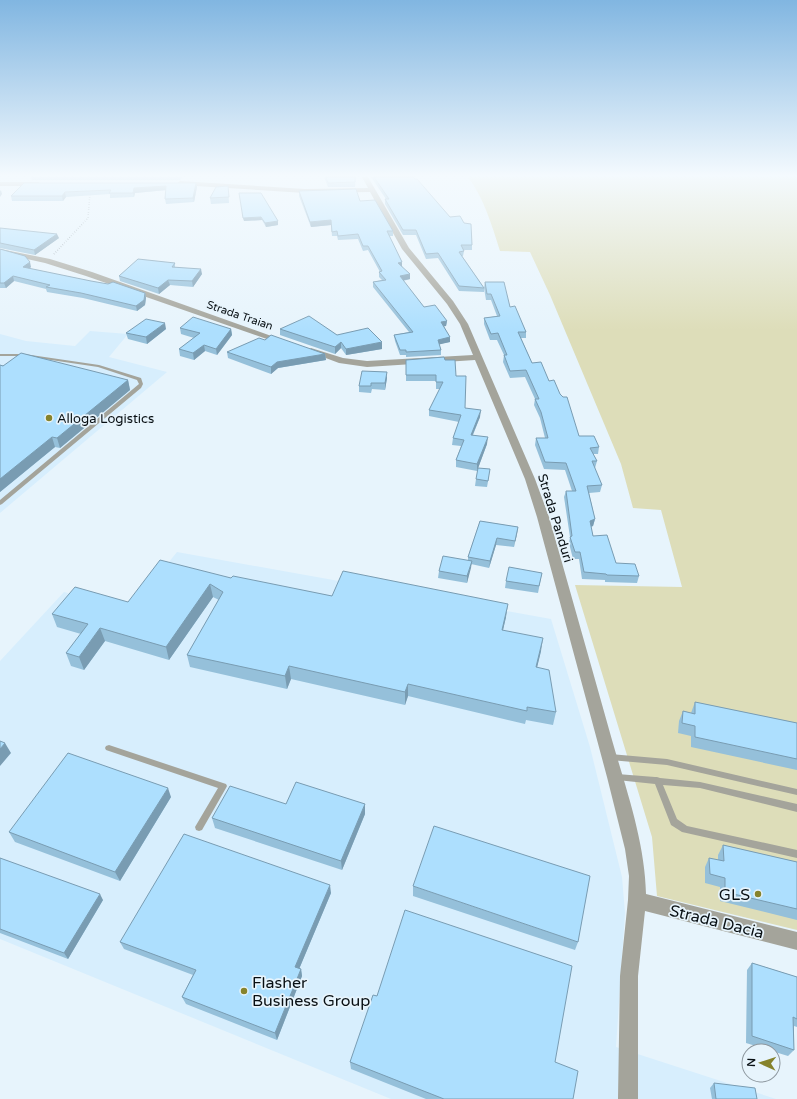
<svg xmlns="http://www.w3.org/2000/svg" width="797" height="1099" viewBox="0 0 797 1099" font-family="'Varela Round',sans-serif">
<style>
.built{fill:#d7eefd}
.green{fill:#ddddb9}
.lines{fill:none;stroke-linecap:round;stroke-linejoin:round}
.path{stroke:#828c92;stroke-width:1.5;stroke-dasharray:0.5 2;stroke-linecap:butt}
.lane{fill:#a4a49b;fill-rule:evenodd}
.street{fill:#a4a49b;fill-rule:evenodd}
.wall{fill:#95c0da}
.shaded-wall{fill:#799cb2}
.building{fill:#addffe;stroke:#799cb2}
.poi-dot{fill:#86832c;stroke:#e7f4fc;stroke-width:1.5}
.labels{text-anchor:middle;stroke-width:3.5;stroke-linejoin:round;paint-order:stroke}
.far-street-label{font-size:11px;fill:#080f13;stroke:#e7f4fc}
.poi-label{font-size:13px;fill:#080f13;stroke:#e7f4fc;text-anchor:start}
.street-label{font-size:13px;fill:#080f13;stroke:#e7f4fc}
.near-poi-label{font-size:16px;fill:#080f13;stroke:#e7f4fc;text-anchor:end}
.near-street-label{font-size:16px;fill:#080f13;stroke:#e7f4fc}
</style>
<rect width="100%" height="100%" fill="#e7f4fc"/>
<path class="built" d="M90 331 128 334 109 357 167 372 0 513V334L26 341 75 346Z
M177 552 551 619 590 747 622 877 625 913 616 1047 776 1099H391L0 939V661L64 592 131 609Z"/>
<path class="green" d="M468 177H797V930L657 896 652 837 575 585 682 587 661 510 633 508 621 464 550 295 530 252 500 251C492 226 484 198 468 177Z"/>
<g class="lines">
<path class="path" d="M54 254 88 218 90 193"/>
<path class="lane" d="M0 354H24L99 365 141 378 143 384 141 388 2 504 0 505V500L139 384 137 380 98 367 24 356H0Z
M109 745 226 784 227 786 226 788 202 830 199 831 196 830 195 827 218 788 106 750 105 748 106 746Z
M610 754 667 759 797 789V795L667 765 610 760 607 759 606 757 607 755Z
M617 774 655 777H657L660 778 700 782 797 804V812L700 788 663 785 677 819 687 826 797 850V858L682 832 671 825 655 784 617 780 614 779 613 777 614 775Z"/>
<path class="street" d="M362 177H368L409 248 453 301 468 324 535 479 549 517C570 591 591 665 612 740 626 789 645 842 646 894L797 932V950L645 911 638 976V1099H618L620 976 628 900 629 876 625 849 607 777 537 517 525 479 475 360 367 367 339 363 307 351 311 348 343 358 367 361 473 355 460 324 447 304 402 249 370 192 305 193 180 185 177 183 180 181 305 189 368 188Z
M0 182H38L41 184 38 186H0Z
M0 249 50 259 92 272 288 342 284 345 281 344 86 276 45 263 0 253Z"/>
</g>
<path class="wall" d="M31 177H183L180 180H32Z
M324 177H356L355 187H328Z
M371 177H413L472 245V250H463L464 251 463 256H462L484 288V292L459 291 438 258 426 259 416 235H403L385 204V199H386Z
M196 183 197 187 194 202 166 204 165 199 166 190 135 193 134 197 110 198V194L66 197 63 201H12L11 196Z
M228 186 229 203 211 204 210 198Z
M299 191 360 201 393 231V236H389L402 266 410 279 403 281 424 307 447 321 446 326H444L450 342 439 344 441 350V355L406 357V355H400L395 341 394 335 409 332 373 287V282L382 280 379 277V272H380L368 250 363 251 358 239 338 240 337 236H332L331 225 311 227 299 196Z
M239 193 278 221V225L266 227 262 220 244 221Z
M0 228 59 238 35 255 0 248Z
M0 249 31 267 29 269 145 293 146 298 145 305 137 311 83 298 47 292 46 289 14 281 6 288H0Z
M175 263V267L202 274 193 287 170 285 159 294 120 281 119 276Z
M485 282 510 307 526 332V338H521L532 363 549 381 579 436 599 447 598 454H593L597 461 595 468H594L602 485 600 492 589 493 595 519 593 526 591 527 593 536 616 563 639 576 637 583 605 582V580L582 579 579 559H573L569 543 570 537 564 497 566 491H572L565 470 544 469 535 445 536 438H545L540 418 534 405 535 399 525 377 510 378 503 362 504 355 497 340H490L484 324V318L497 316 491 300H486L484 288Z
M180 328 231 329 232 335 217 355 205 351 194 360 180 356 179 349 194 338 181 334Z
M166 329 147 344 128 339 126 333Z
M280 329 337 335 382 349 346 355 341 348 335 354 280 335Z
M227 352 325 354 326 360 278 368 271 374 228 358Z
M406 360H445L456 376 465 408 480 417 473 435 487 444 477 471 456 467V460L461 446 452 445 453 438 459 422 429 416V410L440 389H436V381H406Z
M0 365 128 380 130 390 60 448 55 447 0 492Z
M387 378 385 390 372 389 371 393 359 392V386Z
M489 476 487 487 475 486 476 479Z
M480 521 518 527 514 547 496 545 489 568 471 564 467 583 438 578 439 571 468 560V557Z
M542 573 538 593 505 588 506 581Z
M231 578 332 596 506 617 503 630 541 651 537 667 556 712 553 725 526 720 525 724 408 696 405 705 291 679 287 689 190 667 187 655 219 600 213 597 169 660 105 641 84 670 71 666 66 653 81 634 57 627 52 614 128 602Z
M695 702 797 723V770L691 747V736L678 733 679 721 683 711 691 713Z
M171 797 120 881 15 842 9 832Z
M286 804H365V814L342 870 215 828 212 818Z
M723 845 797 862V920L720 901V887L705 883V867L709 858 718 860V855Z
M0 858 103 900 68 959 0 933Z
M413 886 578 942 575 950 413 896Z
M331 893 299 969H301L302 976 277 1040 186 1004 182 997 193 975 124 949 120 942Z
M752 963 797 977V1027L794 1026V1050L788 1056 746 1043 747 970Z
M377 996 555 1062 573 1099H426L351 1069 350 1062Z
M714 1083 757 1099H712L710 1088Z"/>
<path class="shaded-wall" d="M196 183 197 187 194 202 193 198Z
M166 186 167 190 135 193 134 197 133 193 134 188Z
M1 190 2 194 0 197V191Z
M65 192 66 197 63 201 62 196Z
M261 217 262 220 244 221 243 218Z
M331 220V225L311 227 310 222Z
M278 221V225L266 227 265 223Z
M57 234 59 238 35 255 34 250Z
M30 262 31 267 25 272 23 267Z
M402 262V267L398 263Z
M201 269 202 274 193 287 192 281Z
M410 274V279L400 281V276Z
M13 276 14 281 6 288 4 283Z
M168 280 170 285 159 294 158 288Z
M145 293 146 298 145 305 137 311 136 306Z
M447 321 446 326 441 327V322Z
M165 323 166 329 147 344 146 337Z
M231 329 232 335 217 355 216 349Z
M450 337V342L437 345 438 340Z
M341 342V348L335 354V347Z
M382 342V349L346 355V349Z
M204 345 205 351 194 360 193 353Z
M325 354 326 360 278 368 271 374V367L277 362Z
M387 372V378L385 390V383Z
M128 380 130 390 60 448 57 438Z
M481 410 480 417 470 441 471 435Z
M52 437 55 447 0 492V479Z
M488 437 487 444 477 471V464Z
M595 519 593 526 589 527 590 521Z
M518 527 517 534 514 547 515 541Z
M497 538 496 545 489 568 490 561Z
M472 561 471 568 467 583V576Z
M210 584 213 597 169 660 166 647Z
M508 604 506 617 500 643 502 630Z
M100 628 105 641 84 670 79 657Z
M543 638 541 651 534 680 536 667Z
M289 666 291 679 287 689 285 676Z
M408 684V696L405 705V692Z
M5 743 11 753 0 766V749Z
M168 788 171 797 120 881 115 872Z
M365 804V814L342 870 341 861Z
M330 885 331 893 297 974 295 967Z
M100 894 103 900 68 959 64 953Z
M301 969 302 976 277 1040 275 1033Z"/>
<path class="building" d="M326 177H355V182L328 183Z
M374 177H413L415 179H417L450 217 460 216 464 223 471 224 472 245H461L464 251 459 252 484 288 459 286 438 253 426 254 416 230H403L385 199H389Z
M24 183H196L193 198 165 199 166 186 134 188 133 193H109L111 190 65 192 62 196H11Z
M228 186 229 197 210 198 216 187Z
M356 189 360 201 375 200 393 231H387L402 262 398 263 410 274 400 276 424 307 435 305 447 321 441 322 450 337 438 340 441 350 406 352V350H400L394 335 413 332 373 282 386 280 379 272 382 271 368 246H363L358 234 338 236 337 231 332 232 331 220 310 222 299 191Z
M239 193H261L278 221 265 223 261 217 243 218Z
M0 228 57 234 34 250 0 243Z
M0 249 25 256 30 262 23 267 91 281 108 284 113 282 145 293 144 300 136 306 81 293 46 287 50 285 13 276 4 283H0Z
M138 259 175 263 172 267 201 269 192 281 168 280 158 288 119 276Z
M485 282H504L510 307 515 306 526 332H518L532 363 541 362 549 381 554 380 560 394 563 397H567L579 436H594L599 447 590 448 597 461H592L602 485 587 486 595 519 590 521 593 536 607 535 616 563 635 564 639 576 607 575 606 574 584 572 580 552H575L570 537 572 536 566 491H576L566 463 545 462 536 438H548L541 412 535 399H539L526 370 510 371 504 355H507L498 333 491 334 484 318 500 316 491 294H487Z
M309 316 337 335 368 328 382 342 346 349 341 342 335 347 280 329Z
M193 317 231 329 216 349 204 345 193 353 179 349 200 333 180 328Z
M146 319 165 323 146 337 126 333Z
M271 335 325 354 277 362 271 367 227 352 259 338 265 340Z
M21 353 128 380 57 438 52 437 0 479V365L3 366Z
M444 357 445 360H455L456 376H466L465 408 481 410 471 435 488 437 477 464 456 460 464 440 453 438 461 415 429 410 443 382H436V375H406V360Z
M362 371 387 372 385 383H371V386H359Z
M478 468 490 469 488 481 476 479Z
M480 521 518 527 515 541 497 538 490 561 468 557Z
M443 556 472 561 467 576 439 571Z
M160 560 231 578 233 576 332 596 343 571 508 604 502 630 543 638 536 667 549 670 556 712 527 707V711L408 684 405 692 289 666 285 676 187 655 223 592 210 584 166 647 100 628 79 657 66 653 88 624 52 614 75 587 128 602Z
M509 567 542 573 539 586 506 581Z
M695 702 797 723V759L695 737V726L682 723 683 711 695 714Z
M0 741 5 743 0 749Z
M68 753 168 788 115 872 9 832Z
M296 782 365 804 341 861 212 818 230 786 286 804Z
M434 826 590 876 578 942 413 886Z
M184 834 330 885 295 967 301 969 275 1033 182 997 196 970 120 942Z
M723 845 797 862V909L725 892V878L710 874 709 858 724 861Z
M0 858 100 894 64 953 0 929Z
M405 910 572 966 555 1062 578 1071 573 1099H444L350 1062 373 995 377 996Z
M752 963 797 977V1019L793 1017 794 1050 752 1036Z
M714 1083 755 1088 757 1099H716Z"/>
<linearGradient id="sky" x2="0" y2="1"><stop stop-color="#81b6e1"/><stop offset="0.53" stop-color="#f4fafe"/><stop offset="1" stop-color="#f4fafe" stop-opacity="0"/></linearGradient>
<rect width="797" height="331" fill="url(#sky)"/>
<g class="poi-dot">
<circle cx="49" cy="418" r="4"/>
<circle cx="758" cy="894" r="4"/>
<circle cx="244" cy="991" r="4"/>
</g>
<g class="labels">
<g class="far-street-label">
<text transform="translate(240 315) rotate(19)" y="4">Strada Traian</text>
</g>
<g class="poi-label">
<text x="57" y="423">Alloga Logistics</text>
</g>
<g class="street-label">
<text transform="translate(556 518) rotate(73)" y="5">Strada Panduri</text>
</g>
<g class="near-poi-label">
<text x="750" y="900">GLS</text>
<text x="252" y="988" text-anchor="start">Flasher<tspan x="252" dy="18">Business Group</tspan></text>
</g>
<g class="near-street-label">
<text transform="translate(717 921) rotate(14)" y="6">Strada Dacia</text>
</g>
</g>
<g transform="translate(761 1063) rotate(273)"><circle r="19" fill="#e7f4fc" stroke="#8e989f"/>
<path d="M0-3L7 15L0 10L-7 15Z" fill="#86832c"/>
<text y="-6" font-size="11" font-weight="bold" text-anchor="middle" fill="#080f13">N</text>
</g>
</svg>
